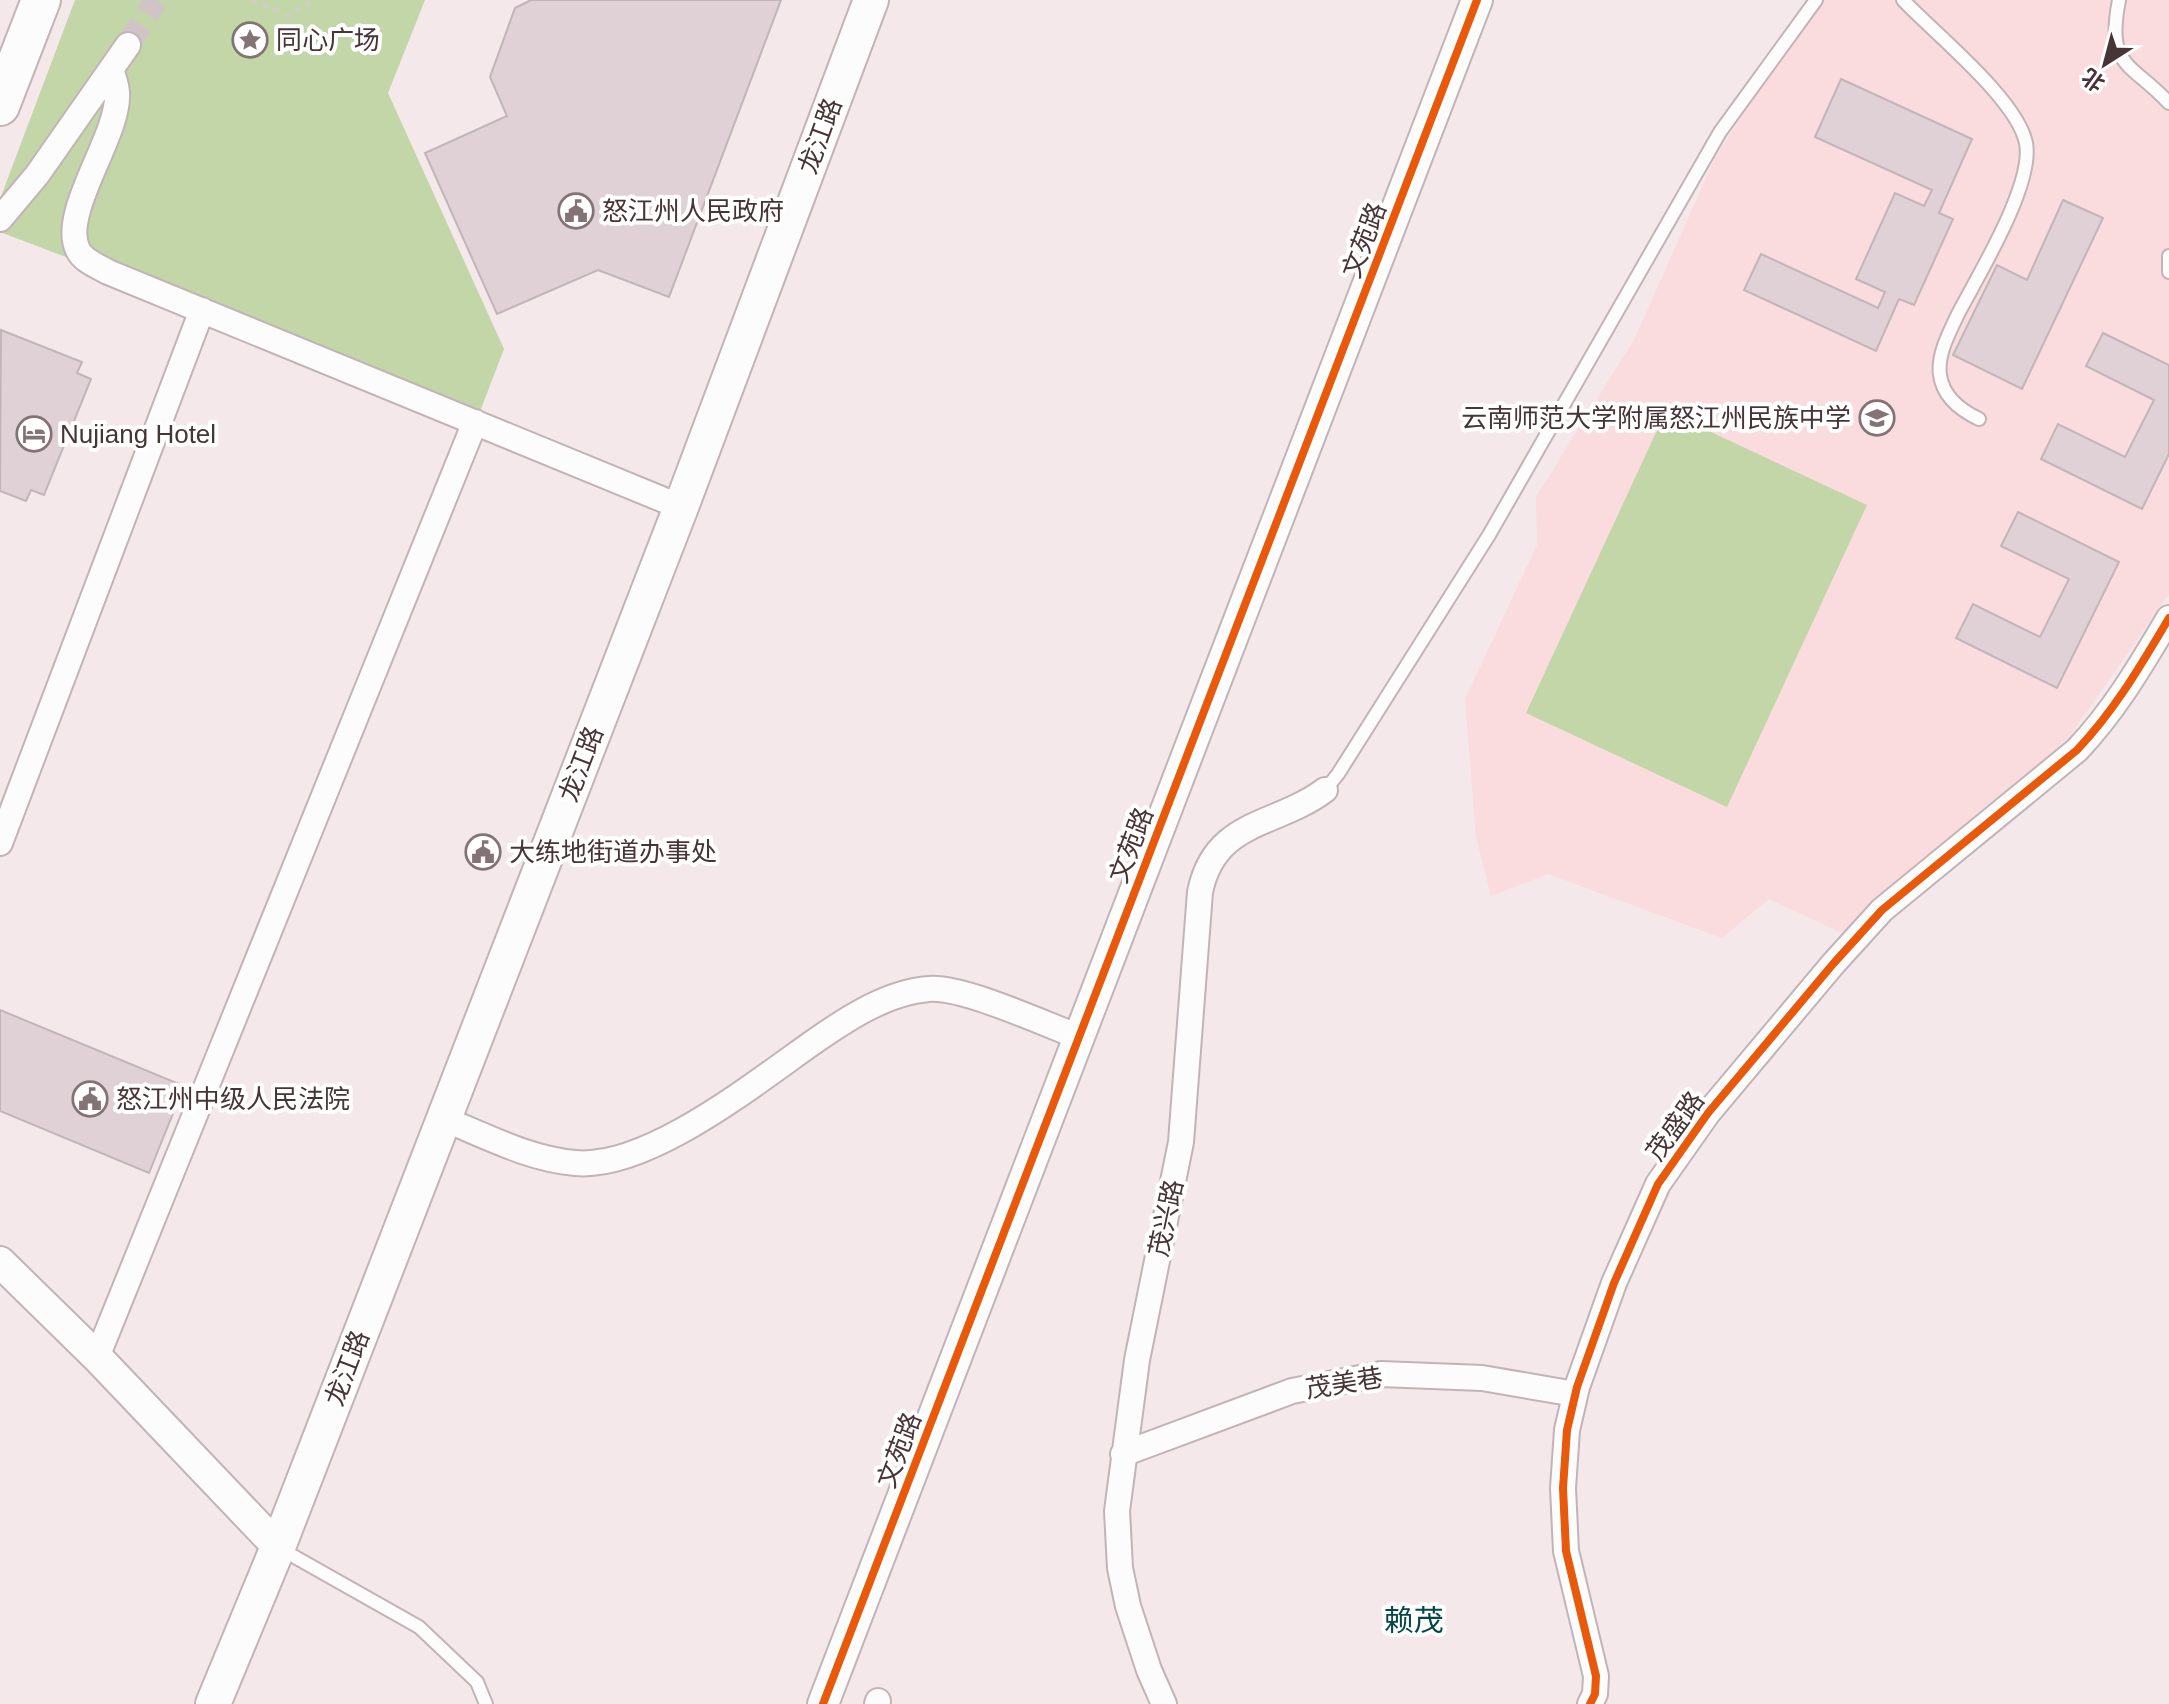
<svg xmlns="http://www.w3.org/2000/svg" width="2169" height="1704" viewBox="0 0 2169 1704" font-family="Arial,'Noto Sans SC',sans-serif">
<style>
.built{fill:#fadbde}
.green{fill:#c2d6a7}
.building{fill:#dfd1d5;stroke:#c2b5b9;stroke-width:2}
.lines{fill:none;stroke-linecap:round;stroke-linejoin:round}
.minor-tunnel{stroke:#d1c4c6;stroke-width:24;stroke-dasharray:24 12;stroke-linecap:butt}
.service-casing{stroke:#c2b4b6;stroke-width:16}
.minor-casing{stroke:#c2b4b6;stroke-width:28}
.tertiary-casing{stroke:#c2b4b6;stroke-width:34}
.secondary-casing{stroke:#c2b4b6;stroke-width:38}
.primary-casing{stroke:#c2b4b6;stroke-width:42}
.path{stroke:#d1cbcb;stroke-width:4;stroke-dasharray:6 6;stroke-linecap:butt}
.service{stroke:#fdfcfc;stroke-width:12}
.minor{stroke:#fdfcfc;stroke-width:24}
.tertiary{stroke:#fdfcfc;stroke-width:30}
.secondary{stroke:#fdfcfc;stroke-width:34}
.primary{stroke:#fdfcfc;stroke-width:38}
.cycleway-casing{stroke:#fff;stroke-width:13}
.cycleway{stroke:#e8590c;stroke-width:8}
.labels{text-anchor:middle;stroke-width:8;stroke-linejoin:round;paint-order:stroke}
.poi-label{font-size:26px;fill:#473436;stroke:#fff;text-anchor:start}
.street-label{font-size:26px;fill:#473436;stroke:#fff}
.quarter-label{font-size:30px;fill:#054746;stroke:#fff}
</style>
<rect width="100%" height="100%" fill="#f4e8ea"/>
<path class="built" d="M1805 0H2169V594L2069 737 1842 933 1769 899 1722 938 1548 874 1491 896 1476 837 1465 699 1537 545 1536 497 1635 338 1715 158 1795 33Z"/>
<path class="green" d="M75 0H425L388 93 504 349 479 414 0 232V199Z
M1666 411 1867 505 1727 807 1526 713Z"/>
<path class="building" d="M531 0H781L669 297 598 270 497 314 425 153 507 116 490 77 515 8Z
M1841 79 1972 139 1939 213 1953 219 1914 305 1899 299 1876 351 1744 290 1761 254 1878 308 1885 292 1856 279 1895 193 1924 206 1932 190 1815 137Z
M2063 200 2103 218 2022 389 1953 355 1997 265 2027 280Z
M1 330 82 362 77 373 91 379 44 495 31 490 26 501 0 491Z
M2103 333 2169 365V454L2142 509 2041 459 2058 424 2125 457 2154 400 2086 366Z
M2018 512 2119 562 2057 688 1956 638 1973 604 2040 637 2069 579 2001 546Z
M0 1010 184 1086 149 1173 0 1111Z"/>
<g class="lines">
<path class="minor-tunnel" d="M128 45 156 0"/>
<defs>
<path id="service" d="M1903 0C1935 34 2017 99 2026 143 2034 184 1979 274 1959 312 1950 331 1937 354 1940 375 1943 397 1960 410 1979 419
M2119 0C2106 67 2129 61 2169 103
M2169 256V272
M1325 790 1338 774 1489 535 1720 132 1816 0
M279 1548 419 1627 477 1682 486 1704"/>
<path id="minor" d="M111 69C113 76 117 85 117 93 120 135 59 213 78 250 83 261 98 266 108 272L681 507
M0 219 37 175 128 45
M0 843 202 310
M444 1119C486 1136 529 1159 575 1163 648 1170 756 1082 815 1041 848 1018 888 992 929 989 962 986 1045 1024 1079 1037
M97 1357 475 422
M1123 1454 1292 1391 1381 1374 1482 1378 1575 1394
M877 1704 878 1701
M1164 1704 1149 1670 1128 1606 1120 1568 1117 1511 1137 1360 1181 1142 1200 892C1215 819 1276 827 1325 790
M1590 1704 1595 1694 1596 1676 1566 1551 1563 1488 1567 1430 1577 1387 1614 1283 1658 1184 1708 1113 1833 964 1882 910 2077 750C2115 710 2141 665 2169 618"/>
<path id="tertiary" d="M0 1262 97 1357 278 1547
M823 1704 1477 0"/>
<path id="secondary" d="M213 1704 278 1547 681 507 871 0"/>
<path id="primary" d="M0 106 41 0"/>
</defs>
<use href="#service" class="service-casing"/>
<use href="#minor" class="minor-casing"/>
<use href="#tertiary" class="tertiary-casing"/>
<use href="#secondary" class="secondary-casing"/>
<use href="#primary" class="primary-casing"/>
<path class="path" d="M251 0 281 11
M285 17 315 0"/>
<use href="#service" class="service"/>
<use href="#minor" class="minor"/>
<use href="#tertiary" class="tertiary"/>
<use href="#secondary" class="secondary"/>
<use href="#primary" class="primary"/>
<defs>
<path id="cycleway" d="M823 1704 1477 0
M1590 1704 1595 1694 1596 1676 1566 1551 1563 1488 1567 1430 1577 1387 1614 1283 1658 1184 1708 1113 1833 964 1882 910 2077 750C2115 710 2141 665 2169 618"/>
</defs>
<use href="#cycleway" class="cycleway-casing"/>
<use href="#cycleway" class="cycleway"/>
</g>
<defs>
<symbol id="sight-ring" viewBox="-11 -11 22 22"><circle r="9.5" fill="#fff" stroke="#847375" stroke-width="1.5"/><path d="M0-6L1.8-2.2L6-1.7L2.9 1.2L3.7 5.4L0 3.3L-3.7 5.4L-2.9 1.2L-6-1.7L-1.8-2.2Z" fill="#847375"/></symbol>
<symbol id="civic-ring" viewBox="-11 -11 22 22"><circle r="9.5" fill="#fff" stroke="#847375" stroke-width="1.5"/><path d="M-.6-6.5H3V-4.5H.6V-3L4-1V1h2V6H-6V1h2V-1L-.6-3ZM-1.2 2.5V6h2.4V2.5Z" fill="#847375"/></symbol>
<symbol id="school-ring" viewBox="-11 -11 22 22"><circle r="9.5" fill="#fff" stroke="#847375" stroke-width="1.5"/><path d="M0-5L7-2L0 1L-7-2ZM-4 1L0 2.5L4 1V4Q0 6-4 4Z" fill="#847375"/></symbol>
<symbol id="hotel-ring" viewBox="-11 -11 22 22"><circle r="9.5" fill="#fff" stroke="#847375" stroke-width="1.5"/><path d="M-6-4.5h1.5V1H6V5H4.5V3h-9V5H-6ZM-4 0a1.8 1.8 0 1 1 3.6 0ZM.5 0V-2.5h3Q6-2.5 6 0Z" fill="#847375"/></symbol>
</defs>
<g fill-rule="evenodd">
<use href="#sight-ring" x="230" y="20" width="40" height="40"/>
<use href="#civic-ring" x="556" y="191" width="40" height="40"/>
<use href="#school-ring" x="1857" y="398" width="40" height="40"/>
<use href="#hotel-ring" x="14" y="414" width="40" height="40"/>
<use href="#civic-ring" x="463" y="832" width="40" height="40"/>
<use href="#civic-ring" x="70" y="1079" width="40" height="40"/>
</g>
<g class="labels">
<g class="poi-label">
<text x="276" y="49">同心广场</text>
<text x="602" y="220">怒江州人民政府</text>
<text x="1851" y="427" text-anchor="end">云南师范大学附属怒江州民族中学</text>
<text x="60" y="443">Nujiang Hotel</text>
<text x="509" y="861">大练地街道办事处</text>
<text x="116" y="1108">怒江州中级人民法院</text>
</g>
<g class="street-label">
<text transform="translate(820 136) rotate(-70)" y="9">龙江路</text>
<text transform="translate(1364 240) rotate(-69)" y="9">文苑路</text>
<text transform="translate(581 764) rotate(-69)" y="9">龙江路</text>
<text transform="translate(1131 845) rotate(-69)" y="9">文苑路</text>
<text transform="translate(1675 1126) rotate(-54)" y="9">茂盛路</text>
<text transform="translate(1166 1218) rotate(-78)" y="9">茂兴路</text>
<text transform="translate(347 1368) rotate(-69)" y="9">龙江路</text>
<text transform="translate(1344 1383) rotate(-9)" y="9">茂美巷</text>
<text transform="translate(899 1450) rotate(-69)" y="9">文苑路</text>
</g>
<g class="quarter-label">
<text x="1414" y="1631">赖茂</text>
</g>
</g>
<g transform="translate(2105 64) rotate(216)" stroke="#ffffff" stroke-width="6" paint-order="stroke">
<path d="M0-6L14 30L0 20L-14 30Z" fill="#473436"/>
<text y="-12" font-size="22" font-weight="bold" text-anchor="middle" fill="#473436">北</text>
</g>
</svg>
